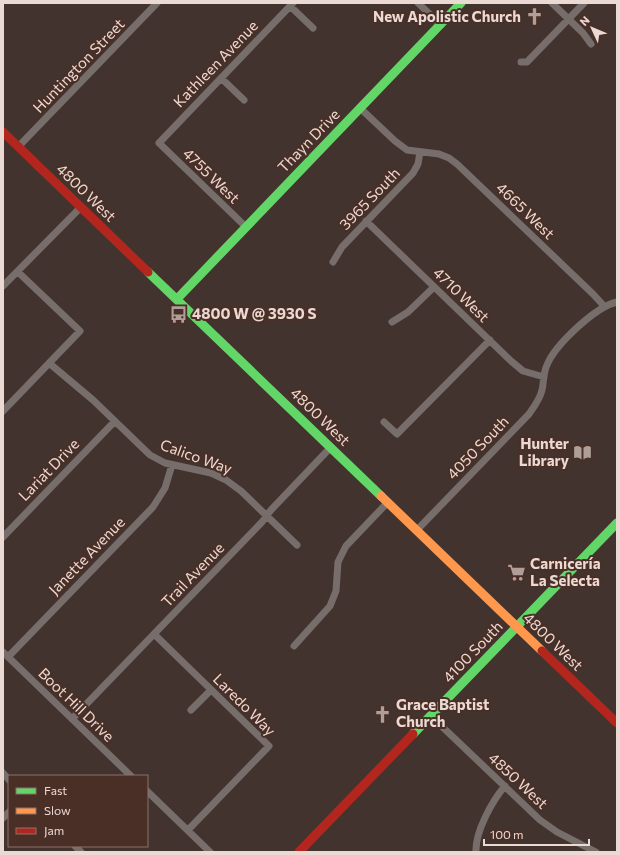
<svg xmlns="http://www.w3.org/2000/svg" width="620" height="855" viewBox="0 0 620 855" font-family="Commissioner,sans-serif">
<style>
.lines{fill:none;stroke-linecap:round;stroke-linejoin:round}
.street{stroke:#776e6c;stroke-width:7}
.fast{stroke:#63d668;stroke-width:9}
.slow{stroke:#ff974d;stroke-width:9}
.jam{stroke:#b3261e;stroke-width:9}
.labels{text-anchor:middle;stroke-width:4;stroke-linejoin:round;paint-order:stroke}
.poi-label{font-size:15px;font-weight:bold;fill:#ebd9d3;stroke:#4a2f26;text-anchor:start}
.street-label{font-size:15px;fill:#ebd9d3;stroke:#4a2f26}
</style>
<rect width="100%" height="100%" fill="#42332e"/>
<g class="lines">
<path class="street" d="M418 3 441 25
M552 3 583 33 591 44
M290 6 313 28
M521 62H527L584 3
M221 78 244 100
M360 108 395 141 407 150 439 154 449 158 457 164 593 294 604 306
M18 147 157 3
M366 221 511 361 523 371 544 377
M246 227 159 143 293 3
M333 262 342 247 413 173 418 164 420 152
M3 286 81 207
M392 322 408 312 434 287
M49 363 93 400 150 455 165 463 211 473 226 480 241 491 297 545
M3 411 80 331 18 272
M384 422 397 434 490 340
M417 530 529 414C534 407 540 399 542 390 544 382 543 373 547 365 555 345 595 307 617 302
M3 537 115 421
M154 634 269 746 188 830
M294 646 330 606 336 591 338 562 346 546 388 502
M3 652 131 776
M8 657 153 507 165 488 172 465
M191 710 211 690
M431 716 540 820 557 832 596 852
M72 719 262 522 271 510 331 447
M3 773 9 780
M147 791 210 852
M3 818 9 812
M75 846 81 852
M476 852C475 832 492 801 505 786"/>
<path class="fast" d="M148 272 381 496
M177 299 461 3
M413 734 617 523"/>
<path class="slow" d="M381 496 542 651"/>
<path class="jam" d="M3 132 148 272
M542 651 617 723
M299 852 413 734"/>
</g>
<defs>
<symbol id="church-bare" viewBox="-9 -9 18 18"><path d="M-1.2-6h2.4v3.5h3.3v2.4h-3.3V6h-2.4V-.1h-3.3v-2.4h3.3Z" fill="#b09f99" stroke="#4a2f26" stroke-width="2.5" paint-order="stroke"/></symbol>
<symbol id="bus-bare" viewBox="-9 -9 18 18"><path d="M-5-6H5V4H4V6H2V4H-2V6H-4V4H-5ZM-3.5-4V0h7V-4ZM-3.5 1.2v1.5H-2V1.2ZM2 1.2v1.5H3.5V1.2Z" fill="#b09f99" stroke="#4a2f26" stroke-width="2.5" paint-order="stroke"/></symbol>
<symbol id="library-bare" viewBox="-9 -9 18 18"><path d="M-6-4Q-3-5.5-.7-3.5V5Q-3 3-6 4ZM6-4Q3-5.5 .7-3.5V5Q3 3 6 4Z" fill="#b09f99" stroke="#4a2f26" stroke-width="2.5" paint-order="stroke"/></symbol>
<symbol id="supermarket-bare" viewBox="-9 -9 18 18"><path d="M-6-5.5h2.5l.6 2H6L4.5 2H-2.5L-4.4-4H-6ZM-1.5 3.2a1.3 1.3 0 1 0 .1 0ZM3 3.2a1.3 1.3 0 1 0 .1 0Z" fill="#b09f99" stroke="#4a2f26" stroke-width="2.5" paint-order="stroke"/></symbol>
</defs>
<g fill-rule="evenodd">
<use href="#church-bare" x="522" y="4" width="25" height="25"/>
<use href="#bus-bare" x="166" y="302" width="25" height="25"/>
<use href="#library-bare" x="570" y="440" width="25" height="25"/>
<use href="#supermarket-bare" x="504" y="560" width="25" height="25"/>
<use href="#church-bare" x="370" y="702" width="25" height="25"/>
</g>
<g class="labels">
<g class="poi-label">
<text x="521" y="22" text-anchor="end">New Apolistic Church</text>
<text x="192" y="319">4800 W @ 3930 S</text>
<text x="569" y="449" text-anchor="end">Hunter<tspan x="569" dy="17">Library</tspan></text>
<text x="530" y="569">Carnicería<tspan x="530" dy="17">La Selecta</tspan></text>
<text x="396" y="710">Grace Baptist<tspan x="396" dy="17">Church</tspan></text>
</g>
<g class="street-label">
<text transform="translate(216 64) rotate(-46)" y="5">Kathleen Avenue</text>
<text transform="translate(79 66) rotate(-46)" y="5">Huntington Street</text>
<text transform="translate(309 141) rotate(-46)" y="5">Thayn Drive</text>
<text transform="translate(211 176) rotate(44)" y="5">4755 West</text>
<text transform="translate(86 193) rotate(44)" y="5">4800 West</text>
<text transform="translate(370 199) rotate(-46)" y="5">3965 South</text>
<text transform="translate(525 211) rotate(44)" y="5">4665 West</text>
<text transform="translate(461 295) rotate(44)" y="5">4710 West</text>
<text transform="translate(320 417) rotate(44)" y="5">4800 West</text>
<text transform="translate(478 448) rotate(-46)" y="5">4050 South</text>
<text transform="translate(196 457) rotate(20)" y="5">Calico Way</text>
<text transform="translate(49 470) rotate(-46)" y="5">Lariat Drive</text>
<text transform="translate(87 556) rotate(-46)" y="5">Janette Avenue</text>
<text transform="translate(193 575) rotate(-46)" y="5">Trail Avenue</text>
<text transform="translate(553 642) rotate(44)" y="5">4800 West</text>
<text transform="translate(473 652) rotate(-46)" y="5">4100 South</text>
<text transform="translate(76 705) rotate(44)" y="5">Boot Hill Drive</text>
<text transform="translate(244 705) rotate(45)" y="5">Laredo Way</text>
<text transform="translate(518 781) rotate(43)" y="5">4850 West</text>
</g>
</g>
<rect width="620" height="855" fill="none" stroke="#ebd9d3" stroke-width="8"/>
<rect x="8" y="775" width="140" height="72" fill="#4a2f26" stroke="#8a736b"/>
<rect x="16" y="788" width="20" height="6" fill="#63d668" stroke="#8a736b"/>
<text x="44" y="795" font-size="12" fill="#ebd9d3">Fast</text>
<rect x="16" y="808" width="20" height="6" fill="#ff974d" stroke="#8a736b"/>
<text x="44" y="815" font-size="12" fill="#ebd9d3">Slow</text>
<rect x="16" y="828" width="20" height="6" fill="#b3261e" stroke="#8a736b"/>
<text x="44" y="835" font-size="12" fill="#ebd9d3">Jam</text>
<g transform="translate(592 28) rotate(314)" stroke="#4a2f26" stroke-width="3" paint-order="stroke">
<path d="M0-3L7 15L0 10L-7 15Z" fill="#ebd9d3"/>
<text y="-6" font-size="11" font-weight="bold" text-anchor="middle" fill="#ebd9d3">N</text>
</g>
<path d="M484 839v6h105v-6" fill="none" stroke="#ebd9d3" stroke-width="2"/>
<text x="490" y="839" font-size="12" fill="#ebd9d3" stroke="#4a2f26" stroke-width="3" paint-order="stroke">100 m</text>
</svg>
